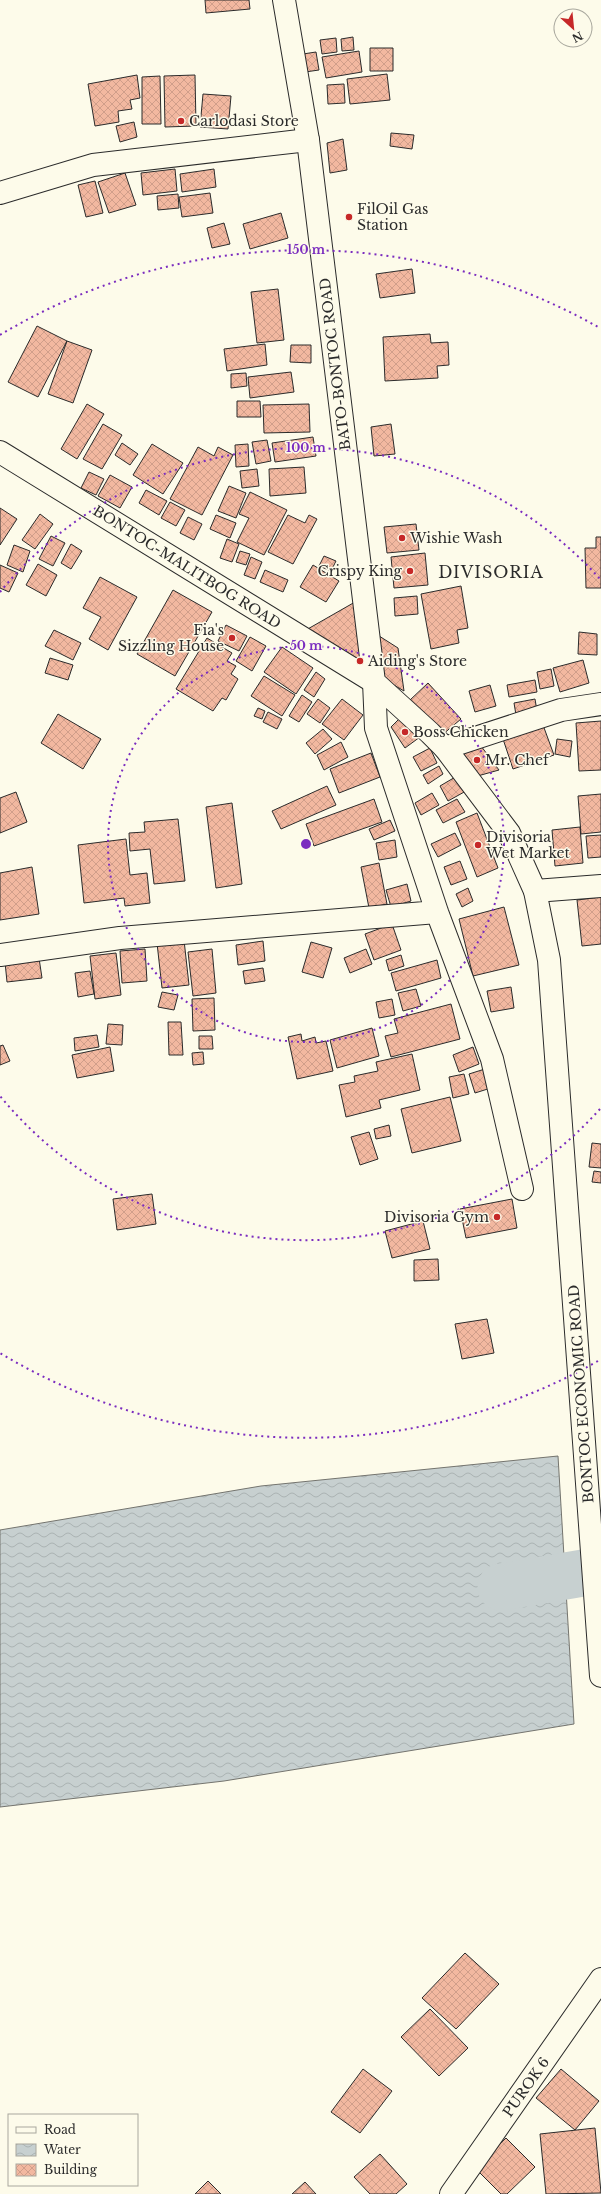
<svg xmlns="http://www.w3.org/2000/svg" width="601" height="2194" viewBox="0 0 601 2194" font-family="'Libre Baskerville',serif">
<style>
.water{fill:url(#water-waves);stroke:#74746e}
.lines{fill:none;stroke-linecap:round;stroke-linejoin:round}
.river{stroke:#c7d0d0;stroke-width:47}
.building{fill:url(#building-cross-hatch);stroke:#2b2b2b}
.minor-casing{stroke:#2b2b2b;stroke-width:24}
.primary-casing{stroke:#2b2b2b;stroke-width:24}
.minor{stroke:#fdfbea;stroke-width:22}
.primary{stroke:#fdfbea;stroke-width:22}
.ring{fill:none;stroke:#7b2cbf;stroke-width:2;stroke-dasharray:2 4}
.poi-dot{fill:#c62828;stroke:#fdfbea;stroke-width:1.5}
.labels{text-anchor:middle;stroke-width:3;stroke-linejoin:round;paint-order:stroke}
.poi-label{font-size:14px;fill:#2b2b2b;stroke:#fdfbea;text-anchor:start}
.street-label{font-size:14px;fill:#2b2b2b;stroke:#fdfbea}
.quarter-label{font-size:16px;letter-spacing:1px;fill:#2b2b2b;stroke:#fdfbea}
.centre{fill:#7b2cbf;stroke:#fdfbea;stroke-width:2}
.ring-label{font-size:12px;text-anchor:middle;font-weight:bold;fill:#7b2cbf;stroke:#fdfbea;stroke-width:3;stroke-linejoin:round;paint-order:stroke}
</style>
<defs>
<pattern id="water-waves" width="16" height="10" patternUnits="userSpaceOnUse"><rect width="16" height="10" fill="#c7d0d0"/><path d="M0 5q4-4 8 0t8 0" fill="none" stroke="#abb3b3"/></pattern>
<pattern id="building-cross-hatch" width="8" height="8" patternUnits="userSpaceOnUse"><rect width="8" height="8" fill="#f2b8a0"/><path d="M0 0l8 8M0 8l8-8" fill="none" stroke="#d09e8a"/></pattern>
</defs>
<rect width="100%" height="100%" fill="#fdfbea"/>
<path class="water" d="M558 1456 574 1724 224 1781 0 1807V1530L261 1486Z"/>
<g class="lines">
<path class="river" d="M501 1587 601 1570"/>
</g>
<path class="building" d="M205 0H249L250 9 206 13Z
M353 37 354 50 342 51 341 39Z
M336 38 337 52 322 54 320 40Z
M370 48H393V71H370Z
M359 51 362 72 326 78 322 57Z
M316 52 319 70 305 72 303 54Z
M387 74 390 100 350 104 347 79Z
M137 75 140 98 130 100 132 109 118 111 119 122 95 126 88 84Z
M195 75 196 126 165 127 164 76Z
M160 76 161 124H142V77Z
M344 84 345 103 328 104 327 85Z
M203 94 231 96 228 129 200 127Z
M134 122 137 137 120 142 116 126Z
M391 133 414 135 412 149 390 146Z
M343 139 347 170 330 173 327 143Z
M175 169 177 191 143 195 141 173Z
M214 169 216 187 182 192 180 174Z
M125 173 136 205 109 213 98 182Z
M95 181 103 213 86 217 78 185Z
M210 193 213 213 182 217 179 197Z
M178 194 179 208 158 210 157 196Z
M281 213 288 238 250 249 243 224Z
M224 223 230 244 212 248 207 228Z
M412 269 415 293 380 298 376 274Z
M278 289 284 340 257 343 251 292Z
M37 326 67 341 38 397 8 382Z
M430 334 431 343 448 342 449 365 437 366 438 378 385 381 383 337Z
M67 341 92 350 73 403 48 394Z
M265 344 267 365 227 371 224 349Z
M291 345H311V363L290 362Z
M291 372 294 392 250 398 248 377Z
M246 373 247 386 231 388V374Z
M237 401H260L261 417H237Z
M87 404 104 414 77 459 61 449Z
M309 404 310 432 264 433 263 405Z
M103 424 122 435 102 469 83 459Z
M391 424 395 454 374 456 371 427Z
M313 437 316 456 275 462 272 443Z
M267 440 271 461 256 464 252 442Z
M122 443 138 454 130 465 115 455Z
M152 444 183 463 163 494 133 475Z
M248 444 249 466 236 467 235 445Z
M198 447 214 456 218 447 233 455 202 515 170 499Z
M304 467 306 493 270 496 269 469Z
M257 469 259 486 242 488 240 471Z
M89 472 104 479 96 495 81 488Z
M110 475 132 487 120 508 98 496Z
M229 486 246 493 236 518 218 511Z
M146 490 167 501 159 515 139 503Z
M250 492 287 510 264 555 237 542 249 518 239 514Z
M170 502 185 510 176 526 161 518Z
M0 508 17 519 0 545Z
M40 514 53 524 35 549 22 540Z
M216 515 236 523 230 538 210 529Z
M288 515 305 523 309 515 317 519 293 564 268 552Z
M188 517 202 524 194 540 180 533Z
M416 524 419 550 387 553 384 527Z
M51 536 65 543 53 566 39 559Z
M596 537H601V588H586L585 548H596Z
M227 539 239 544 232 562 220 558Z
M71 544 82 551 71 569 61 563Z
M14 545 30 551 23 572 7 565Z
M240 551 250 554 246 565 236 562Z
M425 553 428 585 394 588 391 557Z
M324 556 336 561 331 571 319 566Z
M251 557 262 562 255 579 244 575Z
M38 564 57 575 46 596 26 585Z
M0 565 18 573 9 592 0 588Z
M313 565 339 581 326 602 300 587Z
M265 570 288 580 283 592 260 582Z
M100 577 137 597 108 650 89 639 101 617 83 608Z
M461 586 468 628 457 630 459 643 431 649 421 594Z
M173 590 212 612 175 676 137 654Z
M417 596 418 614 395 616 394 598Z
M355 602 366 669 306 630Z
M226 625 247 636 239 651 218 641Z
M54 630 81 643 73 660 45 646Z
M579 632 597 634V655L578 654Z
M376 634 398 648 404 691 382 678Z
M250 637 266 646 252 671 236 661Z
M207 638 232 653 227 661 236 666 231 674 238 679 226 700 222 698 213 711 176 689Z
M282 647 313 668 296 694 264 672Z
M50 658 73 665 68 680 45 673Z
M583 660 589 683 560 692 553 668Z
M551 669 554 686 540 689 537 672Z
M316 672 325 679 314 697 304 690Z
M264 676 295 695 282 716 251 696Z
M535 680 537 692 509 697 507 685Z
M428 683 461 719 442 735 410 700Z
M490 685 496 706 475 712 469 691Z
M302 695 312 702 299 722 289 716Z
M318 699 330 708 320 723 307 714Z
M342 699 363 715 344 740 322 724Z
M535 699 537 711 516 715 514 703Z
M258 708 265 711 262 719 254 716Z
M268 712 282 719 277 729 263 722Z
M58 714 101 739 83 769 41 743Z
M402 716 420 737 405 748 391 727Z
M601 721V770L579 771 576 723Z
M543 725 554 755 513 769 503 739Z
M323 729 332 739 315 754 306 743Z
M557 739 572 741 570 757 555 754Z
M341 742 348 757 324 770 317 755Z
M481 746 499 770 474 777 456 751Z
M430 748 437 763 421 771 413 757Z
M371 753 380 777 339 793 330 769Z
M439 766 443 774 428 784 423 775Z
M457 776 466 791 448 801 440 786Z
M327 786 336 805 281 829 272 811Z
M16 792 27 822 0 833V798Z
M432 793 439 805 421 815 415 803Z
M601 794V832L581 834 578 796Z
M374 799 382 822 314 846 306 824Z
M457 799 465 812 443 823 436 810Z
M232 803 242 884 216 888 206 807Z
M477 813 498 868 477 877 456 822Z
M178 819 185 881 154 884 150 849 130 851 129 833 145 832 144 822Z
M390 820 395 831 374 840 369 829Z
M580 827 583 863 555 866 552 830Z
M455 833 461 845 438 857 431 844Z
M601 835V857L588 858 586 836Z
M126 839 130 875 147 873 150 903 125 906 124 898 84 903 78 845Z
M395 840 397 857 379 860 376 843Z
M460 861 467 879 451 885 444 867Z
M379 863 387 904 369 908 361 867Z
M32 867 39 914 0 920V873Z
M407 884 411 901 391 907 386 890Z
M468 888 473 901 462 907 456 894Z
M601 897V944L582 946 577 900Z
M504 907 519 965 473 976 459 919Z
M392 924 401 950 374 960 365 934Z
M184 940 189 985 162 988 157 943Z
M263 941 265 961 238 965 236 945Z
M311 942 332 948 323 978 302 972Z
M145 949 147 981 122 983 120 951Z
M212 949 216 993 193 996 188 952Z
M366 949 372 964 350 973 344 958Z
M116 953 121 995 95 999 90 956Z
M401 955 404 966 389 971 386 960Z
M39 958 42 978 7 982 5 962Z
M437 960 441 978 396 991 391 973Z
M263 968 265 981 245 984 243 971Z
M90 971 94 994 78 997 75 973Z
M511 987 514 1008 491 1012 487 991Z
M416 989 421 1006 403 1011 398 993Z
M162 992 178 995 174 1010 158 1007Z
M214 998 215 1030 193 1031 192 999Z
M392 999 395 1015 379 1018 376 1002Z
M451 1004 460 1039 391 1057 385 1036 398 1033 394 1019Z
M168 1022H181L183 1055H169Z
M108 1024 123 1025 122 1045 106 1044Z
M372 1028 379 1056 337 1068 330 1040Z
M301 1034 302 1041 315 1037 316 1043 326 1041 333 1071 297 1079 288 1037Z
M97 1035 99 1047 75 1051 74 1038Z
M199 1036H212L213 1049H199Z
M3 1045 10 1061 0 1065V1046Z
M110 1047 114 1071 77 1078 72 1055Z
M473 1047 479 1064 459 1072 453 1055Z
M203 1052 204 1064 193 1065 192 1053Z
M412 1054 420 1090 379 1100 381 1108 346 1117 339 1085 355 1082 354 1076 378 1071 376 1062Z
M488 1068 494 1087 475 1093 469 1074Z
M464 1074 469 1094 453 1098 449 1077Z
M450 1097 461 1141 412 1153 401 1109Z
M389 1125 391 1136 376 1139 374 1129Z
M369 1132 378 1159 360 1165 351 1137Z
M592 1143 601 1144V1168L589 1167Z
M594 1171 601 1172V1183L592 1182Z
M152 1194 156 1224 117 1230 113 1199Z
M512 1199 517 1228 466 1238 460 1209Z
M423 1221 430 1249 392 1258 385 1231Z
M438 1259 439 1280 414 1281V1260Z
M487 1319 494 1353 462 1359 455 1324Z
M465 1953 499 1984 456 2029 422 1998Z
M430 2009 468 2048 439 2076 401 2037Z
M363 2069 392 2091 360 2133 331 2112Z
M561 2069 599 2101 575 2130 536 2098Z
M595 2128 601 2193 546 2194 540 2134Z
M506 2138 535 2167 507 2194H501L475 2168Z
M380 2154 407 2184 396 2194H370L354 2177Z
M208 2181 221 2194H195Z
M305 2182 316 2194H292Z"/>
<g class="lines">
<defs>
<path id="minor" d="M0 193 93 165 308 140
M374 682 376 728 437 912 492 1059 522 1189
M445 748 561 710 601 704
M535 891 601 886
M0 955 120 938 437 912
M451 2194 601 1979"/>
<path id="primary" d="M284 0 308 140 374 682
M0 452 374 682 430 733 445 748 509 833 535 891 549 960 601 1676"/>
</defs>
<use href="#minor" class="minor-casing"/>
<use href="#primary" class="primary-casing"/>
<use href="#minor" class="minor"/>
<use href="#primary" class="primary"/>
</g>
<g class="ring">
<circle cx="306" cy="844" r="198"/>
<path d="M600 1109A396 396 0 0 1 0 1096M0 592A396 396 0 0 1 600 579"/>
<path d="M598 1361A594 594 0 0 1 0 1353M0 335A594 594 0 0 1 598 327"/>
</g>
<g class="poi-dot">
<circle cx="181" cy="121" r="4"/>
<circle cx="349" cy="217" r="4"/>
<circle cx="402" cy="538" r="4"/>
<circle cx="410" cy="571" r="4"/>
<circle cx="232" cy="638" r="4"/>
<circle cx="360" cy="661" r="4"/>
<circle cx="405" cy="732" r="4"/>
<circle cx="477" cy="760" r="4"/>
<circle cx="478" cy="845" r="4"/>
<circle cx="497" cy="1217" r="4"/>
</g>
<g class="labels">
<g class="poi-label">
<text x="189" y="126">Carlodasi Store</text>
<text x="357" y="214">FilOil Gas<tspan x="357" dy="16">Station</tspan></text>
<text x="410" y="543">Wishie Wash</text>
<text x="402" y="576" text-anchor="end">Crispy King</text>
<text x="224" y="635" text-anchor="end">Fia's<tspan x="224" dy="16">Sizzling House</tspan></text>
<text x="368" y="666">Aiding's Store</text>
<text x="413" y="737">Boss Chicken</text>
<text x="485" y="765">Mr. Chef</text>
<text x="486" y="842">Divisoria<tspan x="486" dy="16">Wet Market</tspan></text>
<text x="489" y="1222" text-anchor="end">Divisoria Gym</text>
</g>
<g class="street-label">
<text transform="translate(335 364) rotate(-97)" y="5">BATO-BONTOC ROAD</text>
<text transform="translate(187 567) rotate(32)" y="5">BONTOC-MALITBOG ROAD</text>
<text transform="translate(581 1394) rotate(-94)" y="5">BONTOC ECONOMIC ROAD</text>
<text transform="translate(526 2087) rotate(-55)" y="5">PUROK 6</text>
</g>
<g class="quarter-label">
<text x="491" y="578">DIVISORIA</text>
</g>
</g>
<circle cx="306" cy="844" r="6" class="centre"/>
<g class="ring-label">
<text x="306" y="254">150 m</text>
<text x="306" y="452">100 m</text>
<text x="306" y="650">50 m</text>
</g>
<rect x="8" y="2114" width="130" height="72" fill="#fdfbea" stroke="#a9a89e"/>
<rect x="16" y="2127" width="20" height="6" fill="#fdfbea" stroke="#a9a89e"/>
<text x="44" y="2134" font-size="12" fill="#2b2b2b">Road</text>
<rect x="16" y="2144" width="20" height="12" fill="url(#water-waves)" stroke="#a9a89e"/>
<text x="44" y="2154" font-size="12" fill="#2b2b2b">Water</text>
<rect x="16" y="2164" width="20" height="12" fill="url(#building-cross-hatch)" stroke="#a9a89e"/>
<text x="44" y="2174" font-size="12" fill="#2b2b2b">Building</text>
<g transform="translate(573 28) rotate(153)"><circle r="19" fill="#fdfbea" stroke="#a9a89e"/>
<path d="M0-3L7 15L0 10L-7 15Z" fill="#c62828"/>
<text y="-6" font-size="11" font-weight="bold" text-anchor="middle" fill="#2b2b2b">N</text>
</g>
</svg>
